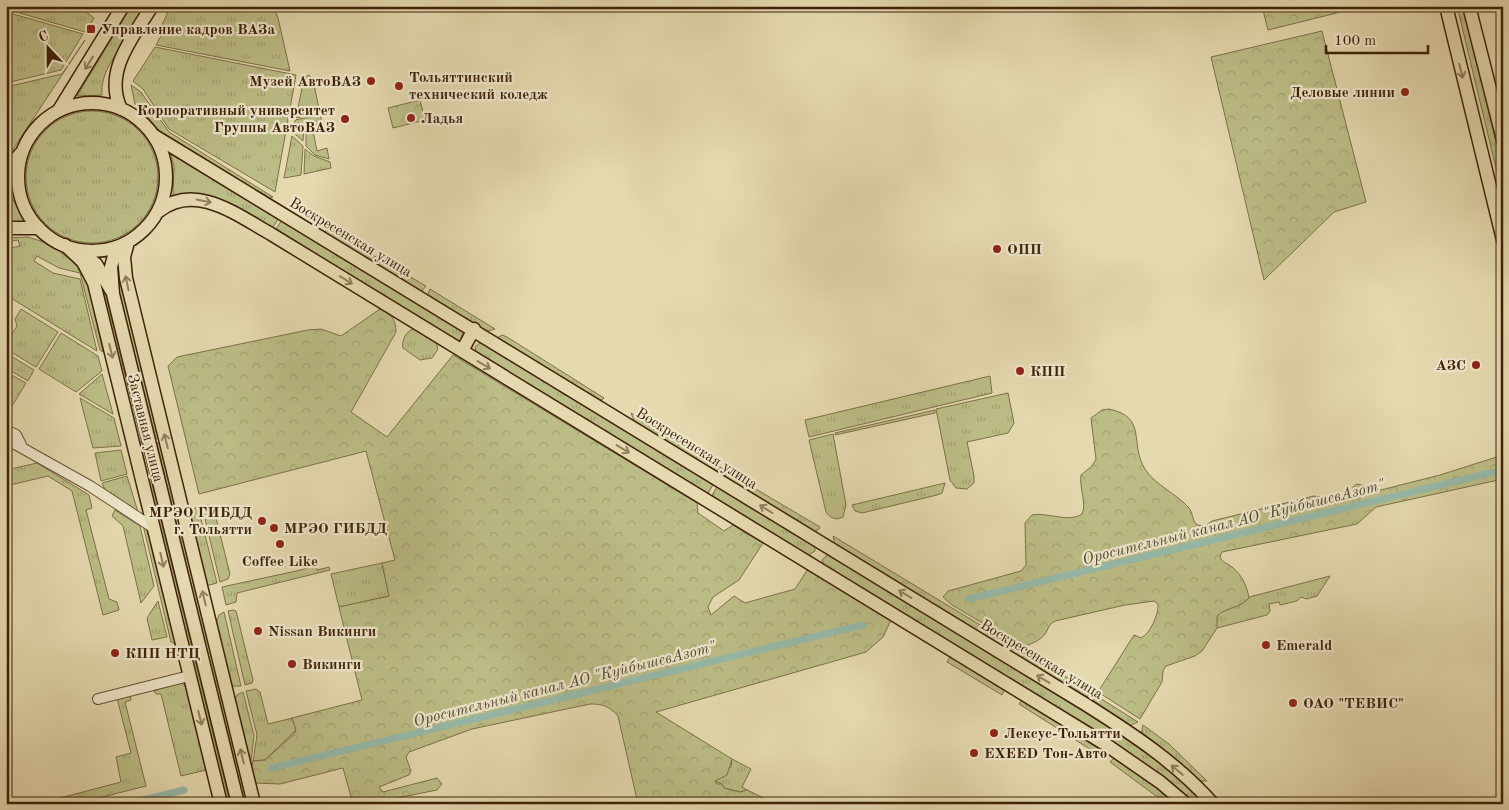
<svg xmlns="http://www.w3.org/2000/svg" width="1509" height="810" viewBox="0 0 1509 810" font-family="'Old Standard TT',serif">
<style>
.grass{fill:url(#grass-tufts);stroke:#7d7048}
.forest{fill:url(#forest-crowns);stroke:#7d7048}
.lines{fill:none;stroke-linecap:round;stroke-linejoin:round}
.canal{stroke:#96baa9;stroke-width:7}
.minor-casing{stroke:#685032;stroke-width:12}
.major-casing{stroke:#3e2209;stroke-width:15}
.minor{stroke:#eee6cb;stroke-width:10}
.major{stroke:#e5d9af;stroke-width:12}
.oneway{stroke:#927e5c}
.poi-dot{fill:#8f2418;stroke:#eee6cb;stroke-width:2}
.labels{text-anchor:middle;stroke-width:4.5;stroke-linejoin:round;paint-order:stroke}
.poi-label{font-size:15px;font-weight:bold;fill:#3e2209;stroke:#eee6cb;text-anchor:start}
.street-label{font-size:15px;fill:#3e2209;stroke:#eee6cb}
.water-label{font-size:16px;font-style:italic;fill:#544831;stroke:#eee6cb}
</style>
<defs>
<pattern id="grass-tufts" width="24" height="20" patternUnits="userSpaceOnUse" patternTransform="scale(1.25)"><rect width="24" height="20" fill="#bcbd86"/><path d="M3 7l-1-3M5 7V3M7 7l1-3M15 17l-1-3M17 17v-4M19 17l1-3" fill="none" stroke="#a3a272"/></pattern>
<pattern id="forest-crowns" width="20" height="18" patternUnits="userSpaceOnUse" patternTransform="scale(1.25)"><rect width="20" height="18" fill="#bcbd86"/><path d="M2 6a3 3 0 1 1 6 0M12 15a3 3 0 1 1 6 0" fill="none" stroke="#a3a272"/></pattern>
</defs>
<rect width="100%" height="100%" fill="#e5d9af"/>
<filter id="stains"><feTurbulence type="fractalNoise" baseFrequency=".004" numOctaves="4"/><feColorMatrix values="0 0 0 0 .2 0 0 0 0 .09 0 0 0 0 .02 0 0 0 .5 -.17"/></filter>
<radialGradient id="worn" r=".72"><stop offset=".6" stop-color="#630" stop-opacity="0"/><stop offset="1" stop-color="#630" stop-opacity=".3"/></radialGradient>
<path class="grass" d="M6 6H78L94 18 85 32 6 9Z
M131 6H146L128 35 118 29Z
M167 6H273L278 18 290 71 156 45 165 29 162 25 167 14Z
M1457 6H1463L1503 170V197Z
M6 12 83 34 61 70 6 83Z
M115 33 126 39C115 56 100 74 102 95L77 96Z
M85 40 6 160V87L62 74Z
M155 47 296 75 275 192 169 129 143 89 133 81Z
M309 75 313 80 320 113 296 118 304 78Z
M131 85 141 92 169 132 273 197 270 198 261 193 247 190 169 141 135 104Z
M26 177a66 66 0 1 1 132 0a66 66 0 1 1-132 0Z
M320 115 322 123 312 126 317 151 327 148 329 159 315 155 306 146V129H304L303 141 293 132 295 120Z
M292 136 303 146 301 175 284 178Z
M305 149 314 156 330 162 331 168 304 174Z
M170 152 279 218 271 230 187 194 173 196 174 166Z
M9 182 11 196 26 224 6 220V187Z
M282 220 463 331 460 342 274 232Z
M326 228 426 286 421 292 325 234Z
M28 237 50 244 80 267 87 280 103 352 100 350 80 273 59 268 37 256 34 261 53 273 80 279 97 351 6 295V249L20 246 18 240 6 242V238Z
M118 275 159 438 156 439 116 278Z
M101 286 104 289 142 443 138 444Z
M430 289 495 329 485 332 427 296Z
M21 309 58 332 36 367 6 349V335L12 334 17 326 15 319Z
M414 329 436 342 438 349 432 358 420 360 403 348C401 340 407 330 414 329Z
M61 333 98 356 102 371 76 392 39 369Z
M502 335 507 337 604 398 602 400 591 398 497 338Z
M481 342 714 483 707 495 477 355 475 347Z
M6 353 34 370 28 381 6 368Z
M6 372 26 383 6 416Z
M102 374 113 414 79 394Z
M990 376 992 393 809 437 805 420Z
M1008 393 1014 423 1008 433 967 442 974 476V483L967 489 956 488 950 480 936 409Z
M80 398 114 418 121 446 93 448Z
M935 410V413L835 435V433Z
M631 413 723 469 719 476 636 425Z
M833 434 846 505 843 517C836 521 830 518 826 512L809 440Z
M161 442 248 804H244L157 443Z
M143 447 230 804H226L139 448Z
M121 450 127 474 101 481 95 453Z
M37 463 89 495 92 508 86 510 109 599 117 602 119 610 103 615 72 491 48 476 6 486V470Z
M727 472 820 527 819 529 813 533 723 479Z
M127 476 138 512 106 492 102 483Z
M945 483 942 493 937 495 862 513 855 511 852 505Z
M718 485 815 546V551L807 556 711 497Z
M209 505 214 510 230 574 228 579 220 582 202 506Z
M198 507 217 583 206 586 189 515 193 509Z
M115 510 140 526 154 586 141 603 123 526 112 516Z
M143 525 148 527 176 644 171 642Z
M833 536 1091 692 1086 698 835 545Z
M828 554 1110 725 1145 749 1207 804H1190L825 567 822 560Z
M382 563 389 596 339 607 331 574Z
M315 565 317 570 329 567 330 570 237 593 236 602 226 605 222 587 301 570Z
M1330 576 1317 596 1307 599 1301 597 1297 601 1280 605 1279 602 1269 604 1270 611 1267 615 1217 628 1211 607Z
M158 601 167 637 152 640 147 618Z
M233 610 236 611 253 680 252 683 245 685 228 611Z
M224 612 241 686H231L216 623 219 615Z
M950 657 1005 689 1002 695 947 662Z
M181 682 187 688 206 770 181 776 161 694H156L154 691Z
M256 689 260 692 268 724 293 718 296 730 265 760 253 761 257 735 246 691Z
M243 692 254 736 250 768 234 701 237 695Z
M130 695 131 700 125 702 146 786 75 804H37L121 782 116 757 131 753 117 698Z
M1095 695 1138 722 1129 726 1093 702Z
M1022 700 1098 746 1096 753 1019 704Z
M1143 725 1169 744 1207 781H1198L1141 735Z
M1114 758 1148 778 1174 804H1167L1110 762Z
M732 759 751 769 742 787 747 790 740 792 724 788 722 784 715 781 731 767Z"/>
<path class="forest" d="M1262 6H1365L1268 30Z
M1322 31 1366 202 1334 212 1264 280 1211 57Z
M420 100 425 120 393 128 388 108Z
M380 309C391 314 396 319 396 332L351 412 387 437 453 355 697 503 698 513 724 531 733 525 763 543 739 580 713 597 708 607 711 615 734 596 745 603 795 589 808 569 891 620 883 637 866 652 656 712 732 759 727 775 715 781 717 784H722L724 788 740 792 747 790 776 804H638L618 716C609 706 603 704 590 704L472 729 409 752 406 757 411 771 409 775 379 787 383 792 437 778 442 784 437 790 367 804H353L343 768 280 784 253 783 251 771 253 761 265 760 294 734 296 730 292 718 362 700 339 607 389 596 382 563 395 560 366 451 199 494 168 366 177 357 308 330 321 329 341 336Z
M1109 409C1148 417 1129 444 1145 469 1155 485 1177 494 1189 508 1193 513 1192 520 1197 525L1205 526 1212 521 1314 496 1346 501 1350 498 1353 487 1357 484 1381 490 1440 475 1503 455V479L1376 507 1357 524 1222 552 1220 557C1223 563 1227 563 1232 567 1242 575 1247 586 1249 598 1241 608 1226 607 1217 616V628L1202 651 1195 656 1166 666 1163 671 1162 682 1140 719 1098 692 1134 635 1141 638C1150 634 1159 614 1158 604L1154 601 1125 605 1055 621C1048 625 1049 628 1045 634 1040 641 1030 644 1023 647L952 605 943 597 948 591 1021 571 1026 565 1025 523 1032 515C1048 512 1068 523 1082 514 1087 504 1079 487 1081 475L1092 466 1096 459 1091 418 1102 410Z"/>
<g class="lines">
<path class="canal" d="M969 599 1503 470
M272 768 863 625
M127 804 184 790"/>
<defs>
<path id="minor" d="M6 430 16 435 21 445
M6 439 90 486 154 528
M98 699 189 676"/>
<path id="major" d="M1446 6 1503 240
M1469 6 1503 140
M18 177a74 74 0 1 1 148 0a74 74 0 1 1-148 0Z
M121 109C103 72 133 37 152 6
M59 110 123 6
M153 135 1085 704C1131 733 1177 763 1213 804
M6 173 20 154
M159 211C195 182 237 215 271 234L1105 744 1160 782 1186 804
M6 228H39
M128 242 124 257 126 278 254 804
M65 245 83 262 94 283 221 804
M116 248 111 267 113 294 238 804
M80 252 96 264 111 290
M462 351 474 329"/>
</defs>
<use href="#minor" class="minor-casing"/>
<use href="#major" class="major-casing"/>
<use href="#minor" class="minor"/>
<use href="#major" class="major"/>
</g>
<defs><path id="oneway-shaft" d="M-6 0H5M1.5-3L5.5 0L1.5 3" fill="none" stroke-width="1.6" stroke-linecap="round" stroke-linejoin="round" transform="scale(1.25)"/></defs>
<g class="oneway">
<use href="#oneway-shaft" transform="translate(89 63) rotate(122)"/>
<use href="#oneway-shaft" transform="translate(1461 71) rotate(76)"/>
<use href="#oneway-shaft" transform="translate(204 201) rotate(11)"/>
<use href="#oneway-shaft" transform="translate(346 280) rotate(32)"/>
<use href="#oneway-shaft" transform="translate(127 283) rotate(-102)"/>
<use href="#oneway-shaft" transform="translate(111 351) rotate(76)"/>
<use href="#oneway-shaft" transform="translate(484 365) rotate(31)"/>
<use href="#oneway-shaft" transform="translate(166 441) rotate(-104)"/>
<use href="#oneway-shaft" transform="translate(623 449) rotate(31)"/>
<use href="#oneway-shaft" transform="translate(766 509) rotate(-148)"/>
<use href="#oneway-shaft" transform="translate(162 560) rotate(77)"/>
<use href="#oneway-shaft" transform="translate(905 594) rotate(-149)"/>
<use href="#oneway-shaft" transform="translate(204 598) rotate(-104)"/>
<use href="#oneway-shaft" transform="translate(1043 679) rotate(-149)"/>
<use href="#oneway-shaft" transform="translate(200 718) rotate(76)"/>
<use href="#oneway-shaft" transform="translate(242 756) rotate(-104)"/>
<use href="#oneway-shaft" transform="translate(1177 770) rotate(-140)"/>
</g>
<g class="poi-dot">
<rect x="86" y="24" width="10" height="10" rx="2.5"/>
<circle cx="371" cy="81" r="5"/>
<circle cx="399" cy="86" r="5"/>
<circle cx="1405" cy="92" r="5"/>
<circle cx="411" cy="118" r="5"/>
<circle cx="345" cy="119" r="5"/>
<circle cx="997" cy="249" r="5"/>
<circle cx="1476" cy="365" r="5"/>
<circle cx="1020" cy="371" r="5"/>
<circle cx="262" cy="521" r="5"/>
<circle cx="274" cy="528" r="5"/>
<circle cx="280" cy="544" r="5"/>
<circle cx="258" cy="631" r="5"/>
<circle cx="1266" cy="645" r="5"/>
<circle cx="115" cy="653" r="5"/>
<circle cx="292" cy="664" r="5"/>
<circle cx="1293" cy="703" r="5"/>
<circle cx="994" cy="733" r="5"/>
<circle cx="974" cy="753" r="5"/>
</g>
<g class="labels">
<g class="poi-label">
<text x="101" y="34">Управление кадров ВАЗа</text>
<text x="409" y="82">Тольяттинский<tspan x="409" dy="17">технический коледж</tspan></text>
<text x="361" y="86" text-anchor="end">Музей АвтоВАЗ</text>
<text x="1395" y="97" text-anchor="end">Деловые линии</text>
<text x="335" y="115" text-anchor="end">Корпоративный университет<tspan x="335" dy="17">Группы АвтоВАЗ</tspan></text>
<text x="421" y="123">Ладья</text>
<text x="1007" y="254">ОПП</text>
<text x="1466" y="370" text-anchor="end">АЗС</text>
<text x="1030" y="376">КПП</text>
<text x="252" y="517" text-anchor="end">МРЭО ГИБДД<tspan x="252" dy="17">г. Тольятти</tspan></text>
<text x="284" y="533">МРЭО ГИБДД</text>
<text x="280" y="566" text-anchor="middle">Coffee Like</text>
<text x="268" y="636">Nissan Викинги</text>
<text x="1276" y="650">Emerald</text>
<text x="125" y="658">КПП НТЦ</text>
<text x="302" y="669">Викинги</text>
<text x="1303" y="708">ОАО "ТЕВИС"</text>
<text x="1004" y="738">Лексус-Тольятти</text>
<text x="984" y="758">EXEED Тон-Авто</text>
</g>
<g class="street-label">
<text transform="translate(351 237) rotate(31)" y="5">Воскресенская улица</text>
<text transform="translate(146 428) rotate(76)" y="5">Заставная улица</text>
<text transform="translate(697 448) rotate(32)" y="5">Воскресенская улица</text>
<text transform="translate(1042 659) rotate(31)" y="5">Воскресенская улица</text>
</g>
<g class="water-label">
<text transform="translate(1233 521) rotate(-14)" y="6">Оросительный канал АО "КуйбышевАзот"</text>
<text transform="translate(564 683) rotate(-14)" y="6">Оросительный канал АО "КуйбышевАзот"</text>
</g>
</g>
<rect width="1509" height="810" fill="none" stroke="#e5d9af" stroke-width="25"/>
<rect x="8" y="8" width="1494" height="795" fill="none" stroke="#3e2209" stroke-width="2.5"/>
<rect x="12" y="12" width="1484" height="785" fill="none" stroke="#3e2209"/>
<g transform="translate(48 48) rotate(338)" stroke="#eee6cb" stroke-width="4" paint-order="stroke">
<path d="M0-4L9 19L0 12L-9 19Z" fill="#3e2209"/>
<text y="-8" font-size="14" font-weight="bold" text-anchor="middle" fill="#3e2209">С</text>
</g>
<path d="M1326 45v8h102v-8" fill="none" stroke="#3e2209" stroke-width="2.5"/>
<text x="1334" y="45" font-size="15" fill="#3e2209" stroke="#eee6cb" stroke-width="4" paint-order="stroke">100 m</text>
<rect width="100%" height="100%" filter="url(#stains)"/>
<rect width="100%" height="100%" fill="url(#worn)"/>
</svg>
